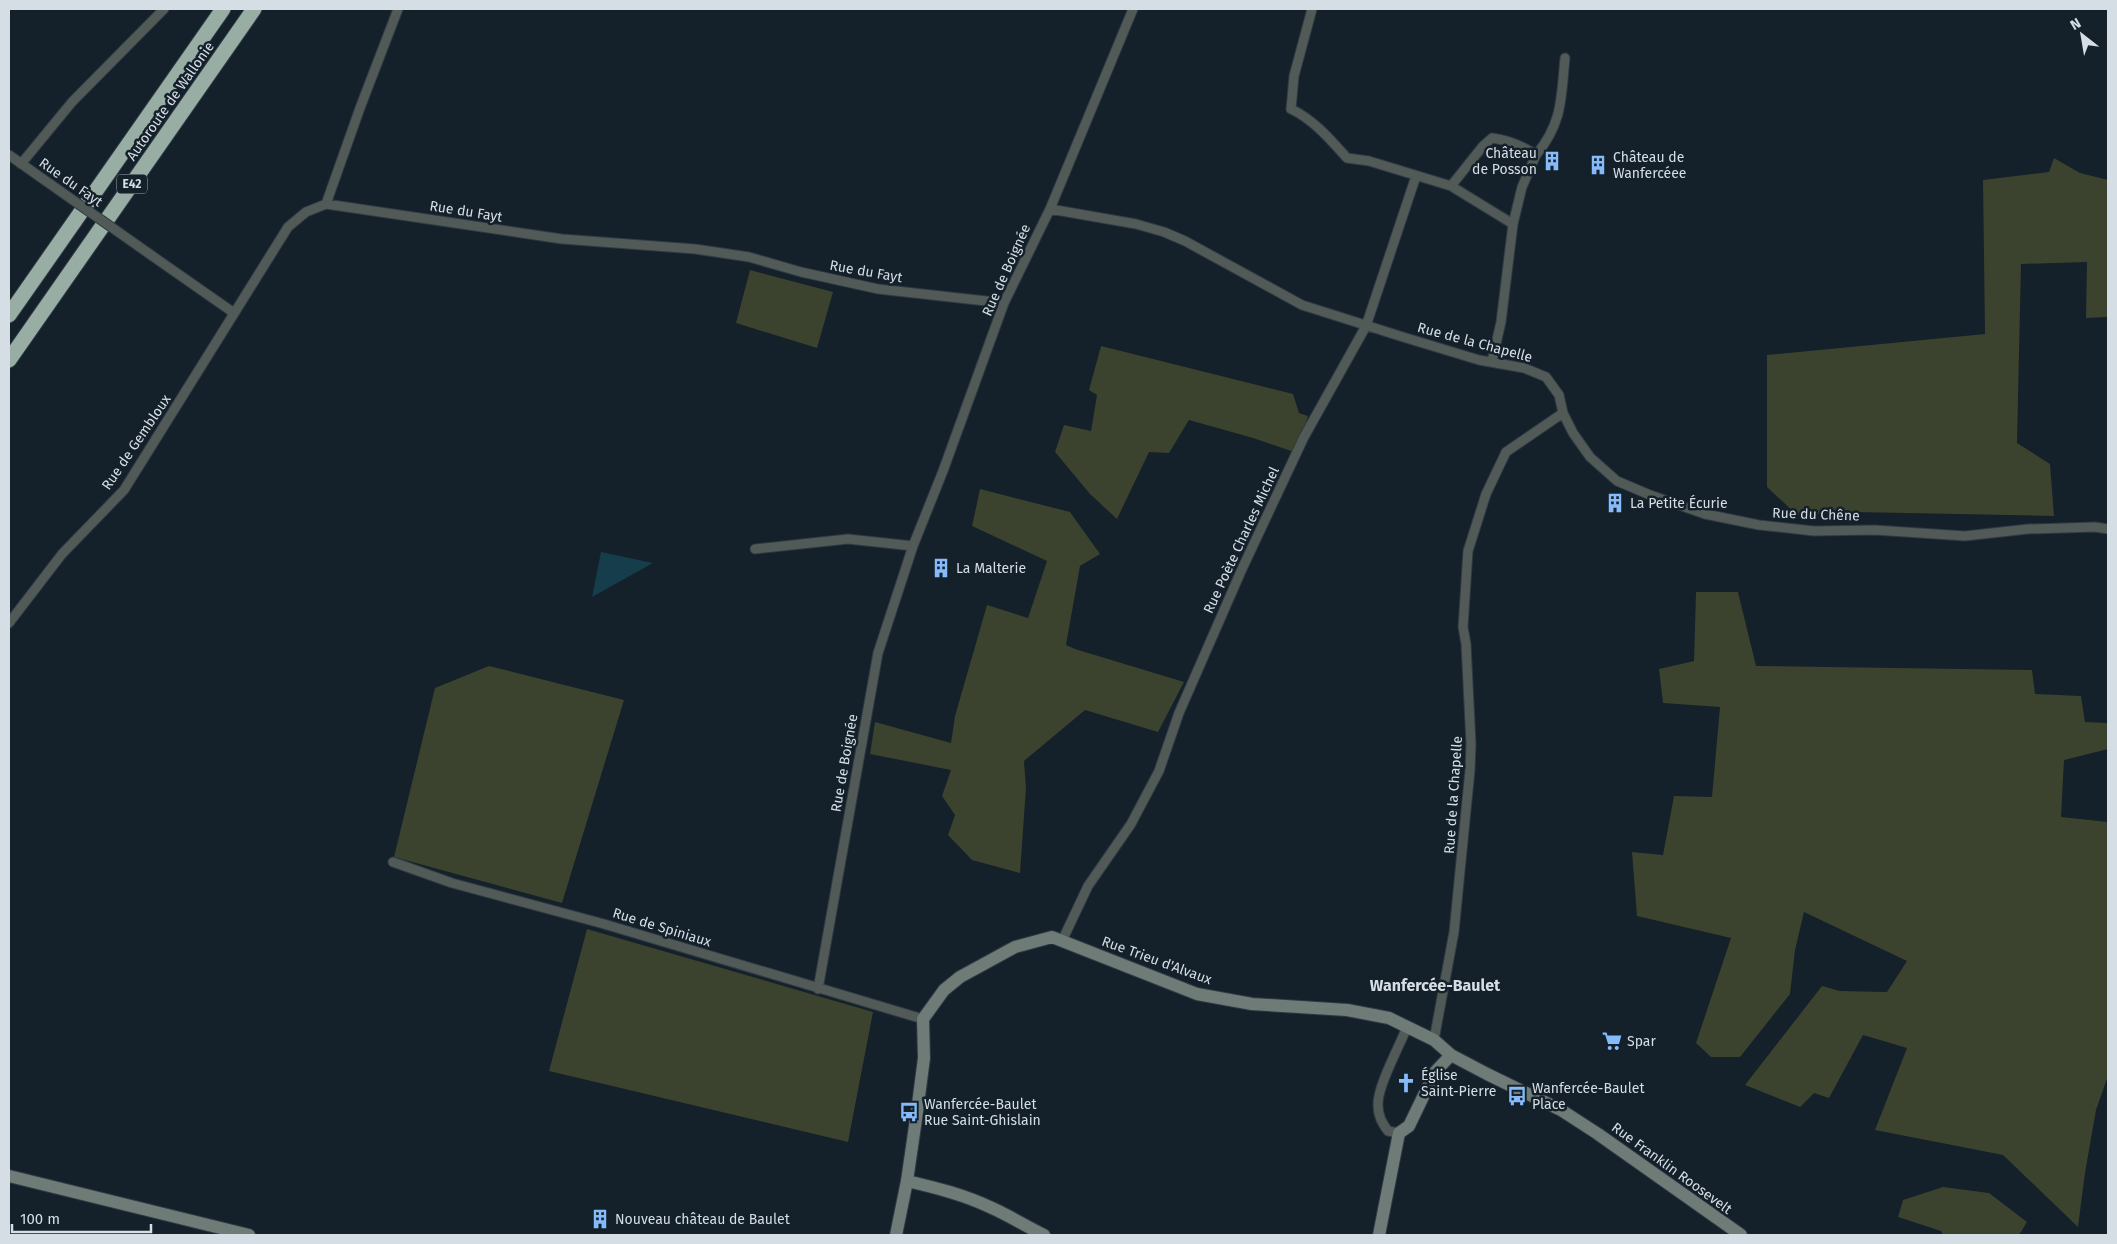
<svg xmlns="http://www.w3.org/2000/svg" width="2117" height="1244" viewBox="0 0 2117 1244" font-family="'Fira Sans',sans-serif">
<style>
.green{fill:#3b422e}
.water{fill:#153d4c}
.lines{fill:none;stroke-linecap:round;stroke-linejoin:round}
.minor-casing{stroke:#2f3b44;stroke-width:11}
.secondary-casing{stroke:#2f3b44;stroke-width:14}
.motorway-casing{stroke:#2f3b44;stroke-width:17}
.minor{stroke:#515a56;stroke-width:9}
.secondary{stroke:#6e7b76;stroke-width:12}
.motorway{stroke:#98ada4;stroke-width:15}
.minor-bridge-casing{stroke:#2f3b44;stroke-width:11;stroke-linecap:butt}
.minor-bridge{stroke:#515a56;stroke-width:9}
.labels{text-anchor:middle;stroke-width:5;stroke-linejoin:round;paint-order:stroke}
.shield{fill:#14202a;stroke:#9ca5ad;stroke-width:1}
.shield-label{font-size:12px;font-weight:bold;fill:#d6dee5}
.street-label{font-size:14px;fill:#d6dee5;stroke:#14202a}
.poi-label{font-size:14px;fill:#d6dee5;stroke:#14202a;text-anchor:start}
.quarter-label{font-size:16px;font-weight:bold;fill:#d6dee5;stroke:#14202a}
</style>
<rect width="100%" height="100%" fill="#14202a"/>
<path class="green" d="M2054 158 2080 173 2108 180V317L2086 318 2087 262 2021 264 2017 443 2050 464 2054 516 1854 512 1797 515 1767 487V355L1985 334 1983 180 2049 172Z
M750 270 833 292 817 348 736 323Z
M1101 346 1293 394 1299 413 1308 416 1297 453 1253 438 1189 420 1169 453 1149 452 1117 519 1090 494 1055 452 1064 425 1091 431 1097 395 1089 390Z
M980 489 1070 512 1100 554 1080 566 1066 645 1075 649 1184 682 1158 732 1085 710 1024 761 1026 788 1020 873 972 860 948 835 955 815 942 796 951 770 870 754 875 722 951 743 955 716 987 605 1028 618 1047 561 972 526Z
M1696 592H1738L1756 666 2032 670 2035 694 2081 696 2085 722 2108 723V749L2064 760 2061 817 2108 822V1076L2096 1110 2085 1173 2078 1227 2003 1155 1875 1130 1907 1048 1863 1035 1829 1098 1814 1093 1800 1107 1745 1085 1822 986 1840 991 1887 992 1907 961 1804 912 1795 950 1790 994 1740 1057H1711L1696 1043 1731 938 1637 916 1632 852 1663 855 1674 796 1712 797 1720 707 1663 703 1659 669 1694 661Z
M489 666 624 700 562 903 394 857 435 688Z
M587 929 873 1012 848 1142 549 1071Z
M1943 1187 1989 1193 2027 1222 2019 1235H1943L1941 1231 1898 1217 1903 1200Z"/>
<path class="water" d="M601 552 653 563 592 597Z"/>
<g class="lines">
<defs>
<path id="minor" d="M1312 9 1294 76 1291 109C1314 120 1330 139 1347 158L1369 161 1451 186 1513 224 1501 322 1492 361
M9 155 43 179
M1536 155C1563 123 1561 97 1565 58
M21 164 72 102 164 9
M1451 186 1483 146 1492 138C1507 140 1523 146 1536 155L1522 187 1513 224
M326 204 360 108 398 9
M1050 209 1136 224 1164 232 1185 241 1302 305 1403 337 1479 360 1524 368 1546 377 1559 395 1563 413 1573 433 1590 457 1617 481 1650 495 1705 514 1759 525 1814 531 1875 530 1965 536 2028 529 2095 527 2108 529
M151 255 234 313
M755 549 848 539 913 546
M9 623 62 554 124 490 288 227 306 212 326 204 562 239 695 249 749 257 801 272 878 289 1004 303
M393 862 452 883 604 924 923 1019
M1062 941 1088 886 1131 824 1159 771 1179 713 1242 569 1304 437 1366 326 1416 176
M818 989 878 653 913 546 943 471 1004 303 1050 209 1133 9
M1434 1040 1454 932 1470 770 1471 744 1466 644 1463 627 1468 551 1486 494 1506 452 1563 413
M1399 1133 1388 1131C1382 1123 1378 1116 1378 1105 1377 1087 1400 1045 1407 1027"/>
<path id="secondary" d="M9 1176 249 1235
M907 1181C937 1188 965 1195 992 1208 1010 1216 1027 1227 1044 1235
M896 1235 907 1181 917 1112 924 1058 923 1019 944 990 960 977 1015 947 1052 937 1197 994 1252 1004 1347 1010 1389 1018 1434 1040 1451 1055 1487 1074 1561 1110 1598 1134 1741 1235
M1379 1235 1399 1133 1409 1126 1435 1072 1451 1055"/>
<path id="motorway" d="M9 315 223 9
M9 360 254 9"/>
</defs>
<use href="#minor" class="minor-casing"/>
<use href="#secondary" class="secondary-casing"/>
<use href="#motorway" class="motorway-casing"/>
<use href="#minor" class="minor"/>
<use href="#secondary" class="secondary"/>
<use href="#motorway" class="motorway"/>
<defs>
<path id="minor-bridge" d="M43 179 151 255"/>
</defs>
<use href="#minor-bridge" class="minor-bridge-casing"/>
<use href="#minor-bridge" class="minor-bridge"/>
</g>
<defs>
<symbol id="building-bare" viewBox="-9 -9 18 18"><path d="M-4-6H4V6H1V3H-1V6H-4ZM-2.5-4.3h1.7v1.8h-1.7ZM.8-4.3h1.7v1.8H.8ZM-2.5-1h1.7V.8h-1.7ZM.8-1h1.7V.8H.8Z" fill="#85bbfb" stroke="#14202a" stroke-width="2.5" paint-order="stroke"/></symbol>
<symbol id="supermarket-bare" viewBox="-9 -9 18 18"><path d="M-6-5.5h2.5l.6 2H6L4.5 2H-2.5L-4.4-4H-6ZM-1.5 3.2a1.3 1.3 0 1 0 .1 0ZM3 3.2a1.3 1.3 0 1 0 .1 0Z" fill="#85bbfb" stroke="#14202a" stroke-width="2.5" paint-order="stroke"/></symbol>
<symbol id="church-bare" viewBox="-9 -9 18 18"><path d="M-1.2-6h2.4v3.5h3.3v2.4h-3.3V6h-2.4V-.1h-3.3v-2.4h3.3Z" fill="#85bbfb" stroke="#14202a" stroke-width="2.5" paint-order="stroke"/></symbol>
<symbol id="bus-bare" viewBox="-9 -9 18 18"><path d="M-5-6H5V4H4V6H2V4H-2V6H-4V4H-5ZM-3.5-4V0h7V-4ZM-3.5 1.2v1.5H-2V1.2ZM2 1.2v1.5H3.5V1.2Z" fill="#85bbfb" stroke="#14202a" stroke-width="2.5" paint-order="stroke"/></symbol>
</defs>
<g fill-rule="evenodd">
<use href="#building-bare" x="1538" y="147" width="28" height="28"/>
<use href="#building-bare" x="1584" y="151" width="28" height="28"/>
<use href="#building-bare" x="1601" y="489" width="28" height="28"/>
<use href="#building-bare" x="927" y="554" width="28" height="28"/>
<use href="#supermarket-bare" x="1598" y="1027" width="28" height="28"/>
<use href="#church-bare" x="1392" y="1069" width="28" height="28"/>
<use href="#bus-bare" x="1503" y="1082" width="28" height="28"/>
<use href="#bus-bare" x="895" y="1098" width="28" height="28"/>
<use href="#building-bare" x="586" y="1205" width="28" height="28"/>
</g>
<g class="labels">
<rect class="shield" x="117" y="174.5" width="30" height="19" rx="4"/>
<g class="shield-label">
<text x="132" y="188">E42</text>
</g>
<g class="street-label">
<text transform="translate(170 101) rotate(-55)" y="5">Autoroute de Wallonie</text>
<text transform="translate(71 182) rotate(35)" y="5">Rue du Fayt</text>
<text transform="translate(466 211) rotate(9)" y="5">Rue du Fayt</text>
<text transform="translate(1006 270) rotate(-66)" y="5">Rue de Boignée</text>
<text transform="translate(866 271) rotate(10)" y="5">Rue du Fayt</text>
<text transform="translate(1475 342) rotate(15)" y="5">Rue de la Chapelle</text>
<text transform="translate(136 442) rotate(-56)" y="5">Rue de Gembloux</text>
<text transform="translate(1816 514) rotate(2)" y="5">Rue du Chêne</text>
<text transform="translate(1241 540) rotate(-65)" y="5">Rue Poète Charles Michel</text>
<text transform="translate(844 763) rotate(-80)" y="5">Rue de Boignée</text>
<text transform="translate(1453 795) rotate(-86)" y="5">Rue de la Chapelle</text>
<text transform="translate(662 927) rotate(17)" y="5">Rue de Spiniaux</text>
<text transform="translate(1157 960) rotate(20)" y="5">Rue Trieu d'Alvaux</text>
<text transform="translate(1672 1168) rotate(36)" y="5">Rue Franklin Roosevelt</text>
</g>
<g class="poi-label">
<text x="1537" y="158" text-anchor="end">Château<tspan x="1537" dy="16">de Posson</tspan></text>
<text x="1613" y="162">Château de<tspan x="1613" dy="16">Wanfercéee</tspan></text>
<text x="1630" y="508">La Petite Écurie</text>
<text x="956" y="573">La Malterie</text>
<text x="1627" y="1046">Spar</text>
<text x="1421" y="1080">Église<tspan x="1421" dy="16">Saint-Pierre</tspan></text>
<text x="1532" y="1093">Wanfercée-Baulet<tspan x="1532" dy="16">Place</tspan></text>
<text x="924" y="1109">Wanfercée-Baulet<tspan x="924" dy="16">Rue Saint-Ghislain</tspan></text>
<text x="615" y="1224">Nouveau château de Baulet</text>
</g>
<g class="quarter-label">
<text x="1435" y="991">Wanfercée-Baulet</text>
</g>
</g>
<rect width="2117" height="1244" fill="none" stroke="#d6dee5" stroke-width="20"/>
<g transform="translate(2082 35) rotate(329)" stroke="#14202a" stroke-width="4" paint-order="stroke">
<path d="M0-4L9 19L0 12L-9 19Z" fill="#d6dee5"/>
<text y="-8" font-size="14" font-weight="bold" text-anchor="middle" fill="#d6dee5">N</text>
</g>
<path d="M12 1224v8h139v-8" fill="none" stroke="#d6dee5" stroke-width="2.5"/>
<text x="20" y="1224" font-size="15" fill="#d6dee5" stroke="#14202a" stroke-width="4" paint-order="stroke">100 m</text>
</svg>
